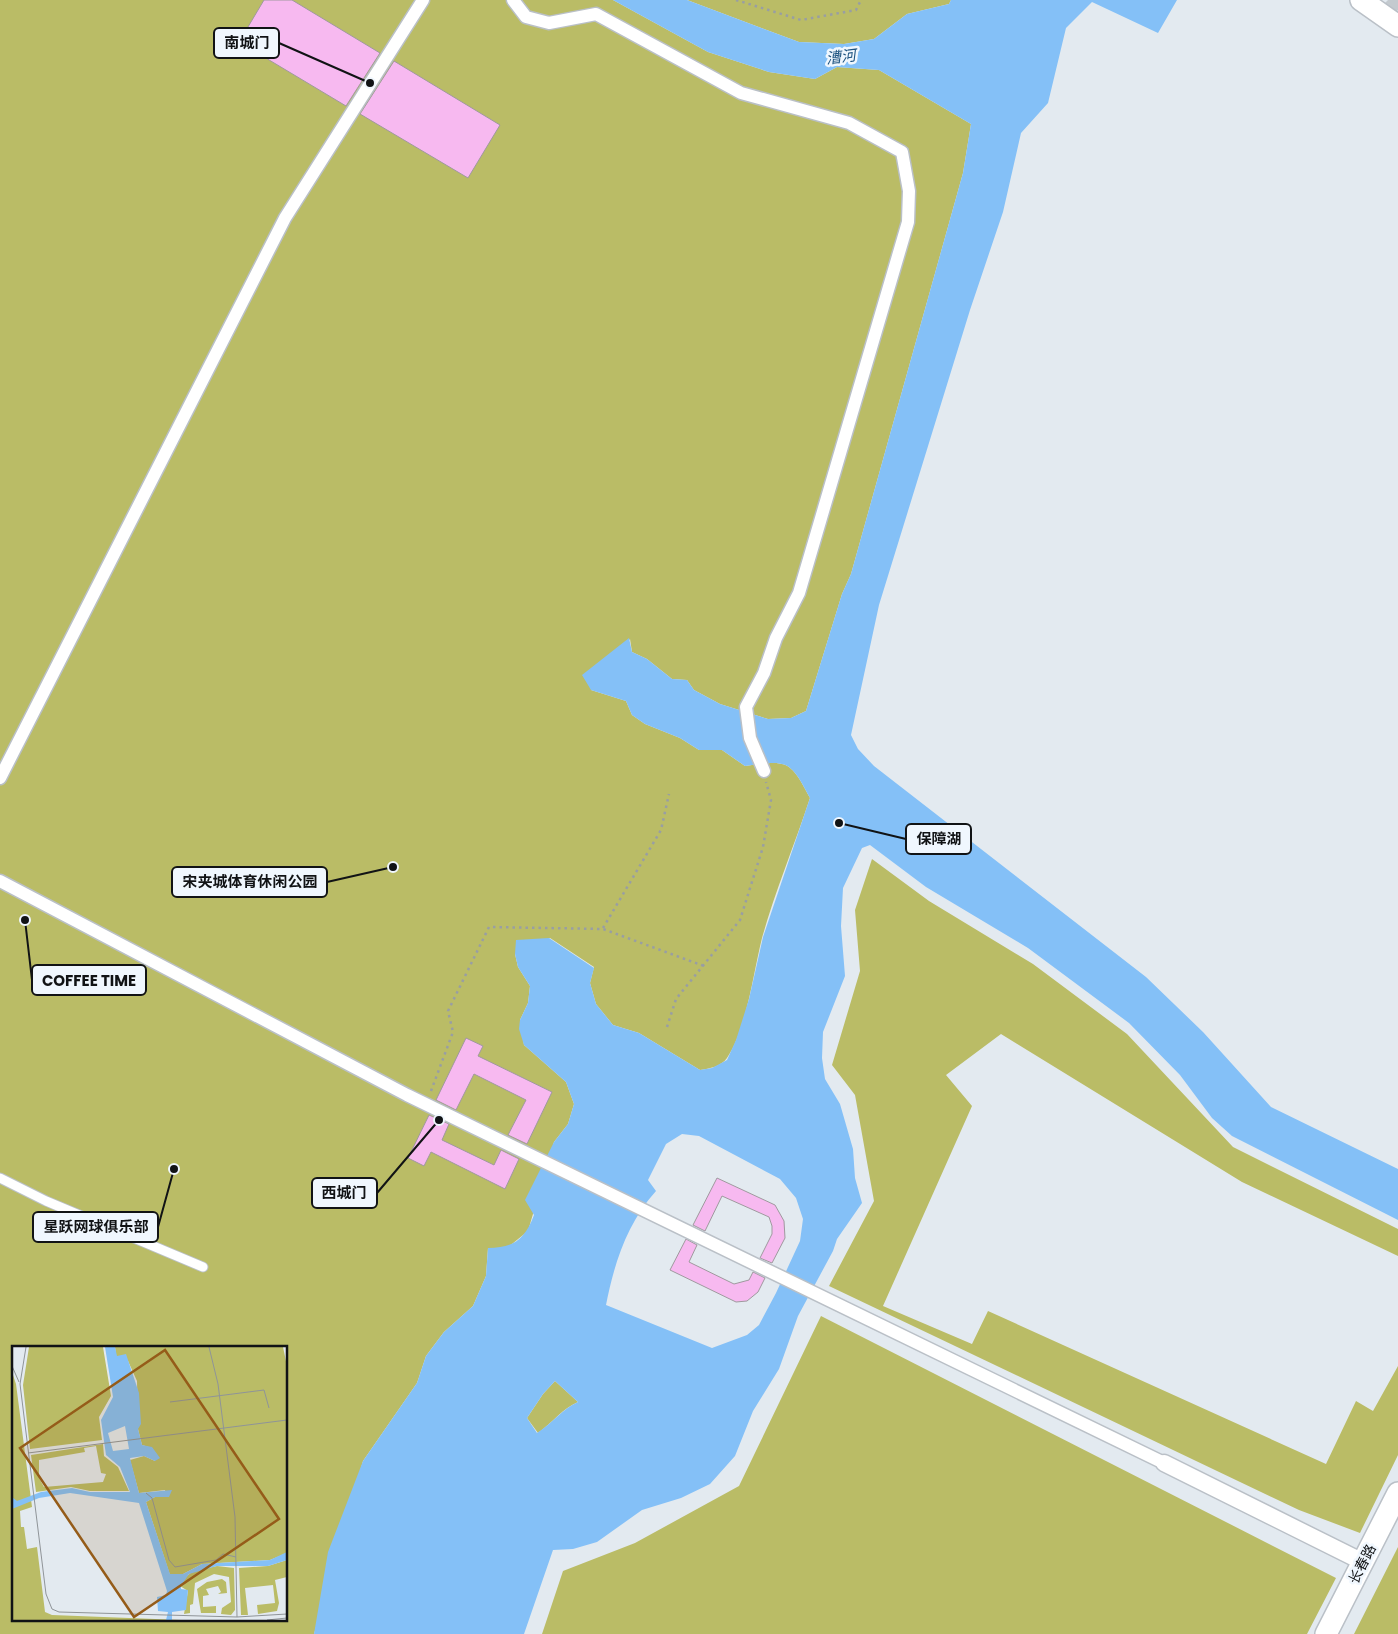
<svg xmlns="http://www.w3.org/2000/svg" width="1398" height="1634" viewBox="0 0 1398 1634" font-family="Poppins,'Noto Sans SC',sans-serif">
<style>
.green{fill:#babc66;fill-rule:evenodd}
.water{fill:#84c0f7;fill-rule:evenodd}
.building{fill:#f7b9f0;stroke:#9f999e}
.lines{fill:none;stroke-linecap:round;stroke-linejoin:round}
.primary-tunnel{stroke:#c4cacf;stroke-width:26;stroke-dasharray:26 13;stroke-linecap:butt}
.service-casing{stroke:#bac0c7;stroke-width:11}
.pedestrian-casing{stroke:#bac0c7;stroke-width:15}
.minor-casing{stroke:#bac0c7;stroke-width:19}
.tertiary-casing{stroke:#bac0c7;stroke-width:24}
.path{stroke:#999ea3;stroke-width:2.5;stroke-dasharray:2.5 4;stroke-linecap:butt}
.service{stroke:#fff;stroke-width:9}
.pedestrian{stroke:#fff;stroke-width:12}
.minor{stroke:#fff;stroke-width:16}
.tertiary{stroke:#fff;stroke-width:21}
.labels{text-anchor:middle;stroke-width:5;stroke-linejoin:round;paint-order:stroke}
.street-label{font-size:14px;fill:#111315;stroke:#f0f7fe}
.water-label{font-size:15px;font-style:italic;fill:#1d5380;stroke:#f0f7fe}
.inset-road{fill:none;stroke:#8f9498;stroke-width:1}
.view{fill:#955c19;fill-opacity:0.15;stroke:#955c19;stroke-width:2.5}
.inset-edge{fill:none;stroke:#111315;stroke-width:2.5}
.leader{fill:none;stroke:#111315;stroke-width:2}
.callout-dot{fill:#111315;stroke:#f0f7fe;stroke-width:2}
.callout{fill:#f0f7fe;stroke:#111315;stroke-width:2}
.callout-label{font-size:15px;text-anchor:middle;font-weight:bold;fill:#111315}
</style>
<rect width="100%" height="100%" fill="#e3eaf0"/>
<path class="green" d="M0 0H613L708 52 769 72 815 79 837 67 879 70 971 124 963 173 851 574 842 594 806 711 791 718 768 719 720 704 694 690 687 680 672 679 647 659 632 652 630 639 591 690 626 701 632 715 645 724 680 738 699 750H722L745 766C787 760 790 759 810 798 795 844 775 891 762 938 753 974 747 1028 727 1058 722 1066 709 1069 700 1070L639 1033 613 1025 596 1004 590 983 594 967 550 938 515 954 518 967 530 986 528 1003 520 1020 524 1045 566 1082 574 1104 568 1124 554 1142 528 1231 507 1248H488L486 1276 473 1306 444 1332 426 1356 417 1383 363 1461 314 1634H0ZM14 1348H286V1620H14Z
M687 0H951L949 4 907 14 874 39 844 44 799 42Z
M872 859 929 901 1033 964 1127 1034 1233 1147 1398 1229V1256L1242 1182 1001 1034 946 1075 972 1106 883 1306 972 1344 988 1311 1326 1464 1356 1401 1373 1411 1398 1366V1455L1360 1533 1299 1510 829 1286 874 1201 855 1095 832 1065 860 971 855 910Z
M821 1316 1336 1578 1307 1634H542L563 1571 635 1543 739 1486Z
M555 1381 578 1402C563 1408 552 1423 538 1433L527 1418 543 1394Z
M1398 1547V1634H1354Z"/>
<path class="water" d="M613 0H687L799 42 844 44 874 39 907 14 949 4 951 0H1177L1158 33 1092 2 1066 28 1048 103 1021 133 1003 212 970 310 879 605 851 735 858 749 874 766 1146 977 1203 1032 1271 1107 1398 1169V1220L1232 1136 1212 1118 1180 1075 1129 1023 1028 948 926 887 870 845 862 848 843 888 841 926 845 976 823 1032 822 1058 825 1079 840 1104 853 1149 855 1178 862 1203 837 1239 833 1251 798 1316 779 1369 753 1411 735 1456 710 1484 681 1498 642 1510 597 1542 573 1549 553 1550 524 1634H314L328 1552 363 1461 417 1383 426 1356 444 1332 473 1306 486 1276 488 1248C514 1248 525 1239 534 1215L525 1200 554 1142 568 1124 574 1104 566 1082 524 1045 519 1029 520 1020 528 1003 530 986 518 967 515 954 516 940 549 938 594 968 590 983 596 1004 613 1025 639 1033 700 1070 712 1068 727 1060 736 1040 749 999 763 937 810 798C790 759 787 760 745 766L722 750H699L680 738 645 724 632 715 626 701 591 690 582 675 629 638 632 652 647 659 672 679 687 680 694 690 720 704 768 719 791 718 806 711 842 594 851 574 963 173 971 124 879 70 837 67 815 79 769 72 708 52ZM682 1134 699 1136 780 1179 796 1198 803 1219 800 1241 776 1293 759 1325 747 1335 712 1348 606 1305C614 1264 627 1223 656 1191L648 1180 666 1144ZM555 1381 578 1402C562 1409 552 1424 537 1433L527 1418 543 1394Z"/>
<path class="building" d="M264 0H292L380 53 346 106 239 42Z
M394 61 500 125 468 178 360 114Z
M466 1038 483 1046 478 1056 552 1092 527 1144 508 1135 526 1100 474 1074 456 1110 436 1100Z
M429 1115 449 1124 442 1140 494 1165 501 1150 519 1159 505 1189 431 1152 424 1166 408 1158Z
M717 1178 775 1205 784 1221 785 1238 772 1263 760 1258 772 1234V1226L769 1217 722 1196 705 1231 693 1225Z
M686 1239 697 1245 689 1262 734 1284 749 1280 753 1272 765 1278 758 1292 747 1301 736 1302 670 1270Z"/>
<g class="lines">
<path class="primary-tunnel" d="M1388 0 1398 10"/>
<defs>
<path id="service" d="M0 1178 46 1201 203 1267"/>
<path id="pedestrian" d="M513 0 526 17 549 23 596 14 741 93 849 123 902 152 909 191 908 222 799 593 776 638 764 673 746 707 750 738 764 771
M0 778 285 218 423 0
M0 881 407 1095 1164 1463"/>
<path id="minor" d="M1164 1463 1363 1562"/>
<path id="tertiary" d="M1361 0 1398 26
M1326 1634 1398 1493"/>
</defs>
<use href="#service" class="service-casing"/>
<use href="#pedestrian" class="pedestrian-casing"/>
<use href="#minor" class="minor-casing"/>
<use href="#tertiary" class="tertiary-casing"/>
<path class="path" d="M736 0 801 20 856 10 861 0
M603 928 661 830 669 794
M667 1027 676 999 740 920 763 847 771 800 766 782
M431 1091 453 1032 448 1011 489 927 603 929 704 966"/>
<use href="#service" class="service"/>
<use href="#pedestrian" class="pedestrian"/>
<use href="#minor" class="minor"/>
<use href="#tertiary" class="tertiary"/>
</g>
<g class="labels">
<g class="street-label">
<text transform="translate(1362 1564) rotate(-63)" y="5">长春路</text>
</g>
<g class="water-label">
<text transform="translate(841 57) rotate(-7)" y="5">漕河</text>
</g>
</g>
<g transform="translate(12 1346)">
<rect width="275" height="275" fill="#e3eaf0"/>
<path d="M17 1H91L99 50 87 71 90 94 18 103 11 39ZM103 1H271L275 20V207L258 214 190 218 171 228 158 229 134 156 143 151 154 150 153 144 127 147 118 114 132 110 143 115V108L140 102 130 99 126 83 125 35 116 15 104 10ZM0 26 4 38 20 161 8 165 9 181H12L15 203 25 201 33 266 40 269 169 274H0ZM91 98 92 110 106 121 117 145H78L59 141 24 146 19 109ZM84 100 89 127 94 128 91 136 32 141 27 132V114L73 106 72 102ZM275 214V231L263 234 267 257 265 265 246 268 245 259 263 257 261 239 233 242 236 269H229L227 222 256 220ZM205 220 222 222 223 264 219 269 209 268 210 262 219 256 217 231 202 228 183 237 181 258 178 259V267L172 268 176 245 168 240 174 231 181 225ZM210 233 214 236 215 247 206 248 209 246 206 240 194 243 197 249 191 250V261L204 260V267H189L185 243 195 236Z" fill="#babc66" fill-rule="evenodd"/>
<path d="M93 1H103L105 10 114 8 127 47 129 78 126 83 130 99 140 101 148 112 143 115 132 110 118 112 127 147 160 144 157 151H143L134 156 158 228H171L190 218 258 214 275 206V214L256 220H205L177 228 169 240V243L176 244 174 264 160 266V274H166H154L156 266 146 265 145 251 154 249 155 245 127 157 58 147 27 152 0 163V151L5 155 29 146 60 142 78 146H118L108 121 94 109 89 74 101 51ZM113 80 117 103 101 105 96 87Z" fill="#84c0f7" fill-rule="evenodd"/>
<path class="inset-road" d="M14 1 8 38 34 248 40 263 47 266 225 271 275 268M197 1 206 38 223 171 225 271M0 20 7 36M158 56 252 44 257 62M16 107 275 74M134 147 140 152 157 214 163 221 204 214 211 208 224 211M255 274 275 272"/>
<path class="view" d="M153 4 267 173 122 271 8 102Z"/>
<rect width="275" height="275" class="inset-edge"/>
</g>
<path class="leader" d="M370 83L279 43M839 823L906 839M393 867L327 882M25 920L32 980M439 1120L377 1193M174 1169L158 1227"/>
<g class="callout-dot">
<circle cx="370" cy="83" r="5"/>
<circle cx="839" cy="823" r="5"/>
<circle cx="393" cy="867" r="5"/>
<circle cx="25" cy="920" r="5"/>
<circle cx="439" cy="1120" r="5"/>
<circle cx="174" cy="1169" r="5"/>
</g>
<g class="callout">
<rect x="214" y="28" width="65" height="30" rx="5"/>
<rect x="906" y="824" width="65" height="30" rx="5"/>
<rect x="172" y="867" width="155" height="30" rx="5"/>
<rect x="32" y="965" width="114" height="30" rx="5"/>
<rect x="312" y="1178" width="65" height="30" rx="5"/>
<rect x="33" y="1212" width="125" height="30" rx="5"/>
</g>
<g class="callout-label">
<text x="247" y="48">南城门</text>
<text x="939" y="844">保障湖</text>
<text x="250" y="887">宋夹城体育休闲公园</text>
<text x="89" y="986">COFFEE TIME</text>
<text x="344" y="1198">西城门</text>
<text x="96" y="1232">星跃网球俱乐部</text>
</g>
</svg>
